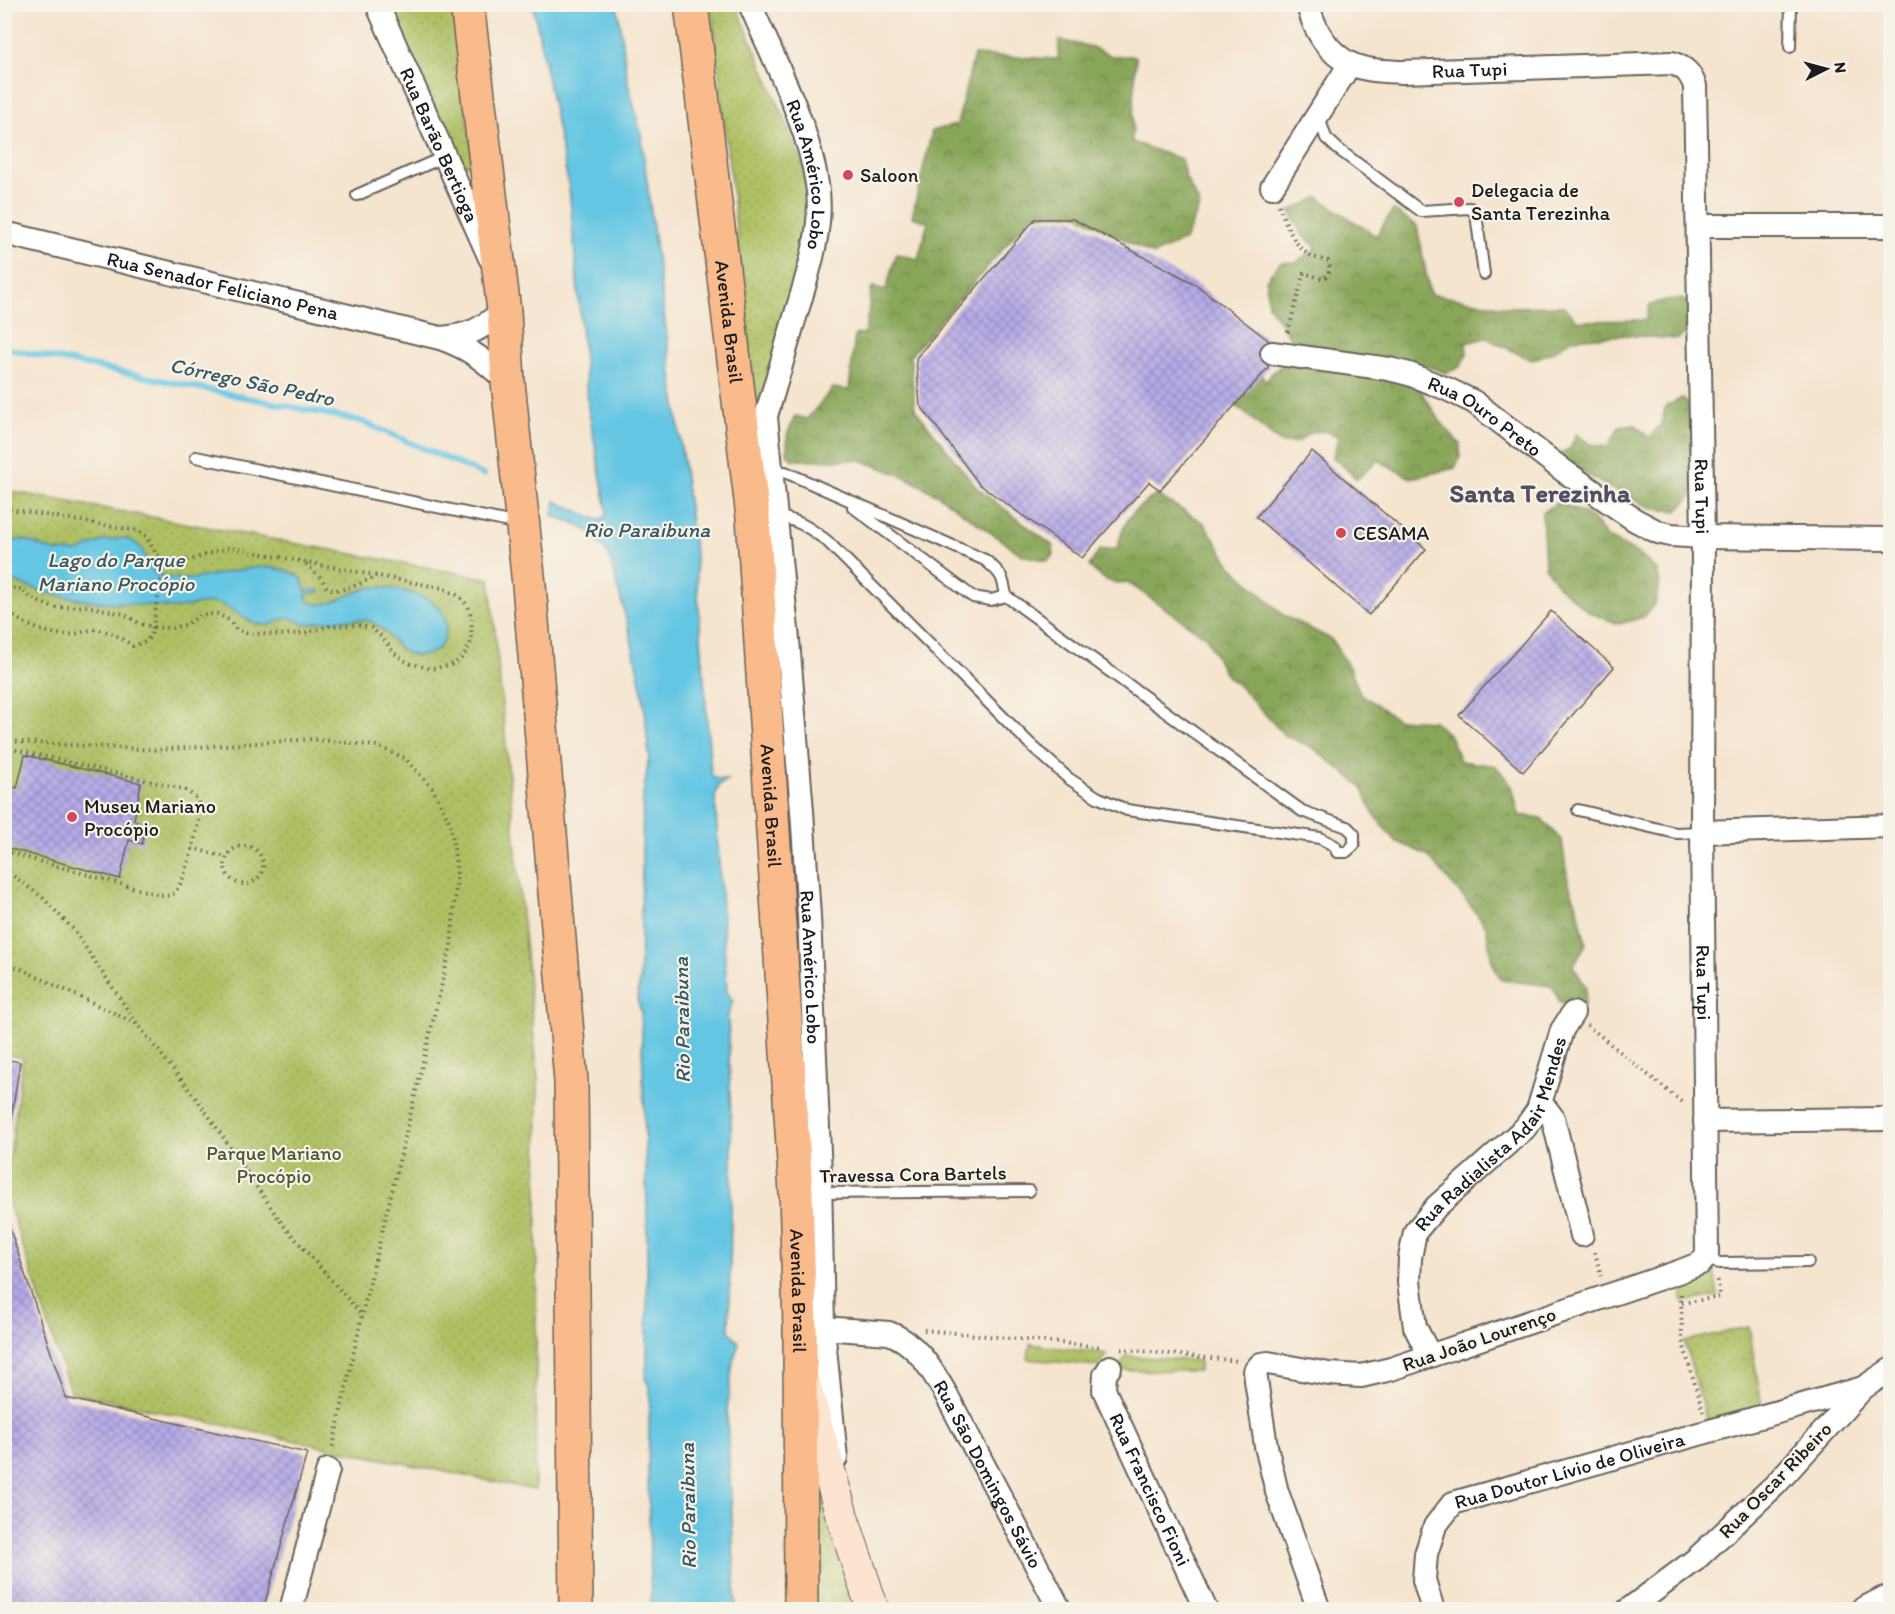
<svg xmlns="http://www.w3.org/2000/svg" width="1895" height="1614" viewBox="0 0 1895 1614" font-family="Itim,sans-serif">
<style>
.forest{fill:url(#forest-crowns);stroke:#53613b;stroke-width:1.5}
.park{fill:url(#park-dots);stroke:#656e40;stroke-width:1.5}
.garden{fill:#aec064;stroke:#656e40;stroke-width:1.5}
.water{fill:#65c6e3;stroke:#407180;stroke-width:1.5}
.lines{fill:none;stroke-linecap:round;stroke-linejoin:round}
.stream{stroke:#65c6e3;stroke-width:6}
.building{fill:url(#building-cross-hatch)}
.service-casing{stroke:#68625a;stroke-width:14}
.minor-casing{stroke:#68625a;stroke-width:26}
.secondary-casing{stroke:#68625a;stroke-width:34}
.trunk-casing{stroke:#68625a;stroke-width:36}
.path{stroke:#68625a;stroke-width:4;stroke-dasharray:1.5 4.5;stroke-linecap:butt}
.service{stroke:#fff;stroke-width:10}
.minor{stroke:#fff;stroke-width:22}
.secondary{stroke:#fde4d1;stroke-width:32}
.trunk{stroke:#fabb8c;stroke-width:33}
.poi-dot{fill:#d1495b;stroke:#f7f3e8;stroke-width:2}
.labels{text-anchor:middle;stroke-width:4.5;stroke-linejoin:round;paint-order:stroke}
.street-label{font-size:20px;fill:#1c1c1c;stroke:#f7f3e8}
.poi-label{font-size:20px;fill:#1c1c1c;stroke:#f7f3e8;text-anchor:start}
.park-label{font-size:20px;fill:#4f5535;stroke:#f7f3e8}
.water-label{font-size:21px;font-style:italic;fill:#365862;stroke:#f7f3e8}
.district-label{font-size:26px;font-weight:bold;fill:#524e63;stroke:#f7f3e8}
</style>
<defs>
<pattern id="forest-crowns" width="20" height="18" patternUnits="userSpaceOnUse" patternTransform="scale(1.5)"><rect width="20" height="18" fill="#8aa65a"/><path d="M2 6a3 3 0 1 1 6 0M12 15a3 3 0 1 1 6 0" fill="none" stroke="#70864a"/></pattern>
<pattern id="park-dots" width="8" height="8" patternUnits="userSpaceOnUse" patternTransform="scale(1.5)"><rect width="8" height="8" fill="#aec064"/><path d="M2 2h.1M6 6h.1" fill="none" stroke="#95a456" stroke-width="1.8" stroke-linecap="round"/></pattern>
<pattern id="building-cross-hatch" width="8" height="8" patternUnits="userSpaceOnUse" patternTransform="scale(1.5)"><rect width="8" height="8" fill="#b7aae8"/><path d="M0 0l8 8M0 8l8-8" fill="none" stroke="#948abb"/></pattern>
</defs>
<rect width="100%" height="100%" fill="#f7f3e8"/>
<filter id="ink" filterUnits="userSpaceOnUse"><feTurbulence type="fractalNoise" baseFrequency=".0167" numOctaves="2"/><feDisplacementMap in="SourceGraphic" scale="12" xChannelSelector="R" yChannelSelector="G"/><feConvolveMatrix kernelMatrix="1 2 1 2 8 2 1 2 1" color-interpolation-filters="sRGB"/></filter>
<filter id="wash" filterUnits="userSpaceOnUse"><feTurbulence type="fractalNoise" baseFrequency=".008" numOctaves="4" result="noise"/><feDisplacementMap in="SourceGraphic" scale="24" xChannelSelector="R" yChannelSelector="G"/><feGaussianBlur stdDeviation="1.35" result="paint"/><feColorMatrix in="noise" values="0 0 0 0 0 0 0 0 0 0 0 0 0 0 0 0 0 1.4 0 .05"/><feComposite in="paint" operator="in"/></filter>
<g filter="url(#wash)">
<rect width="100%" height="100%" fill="#f5e4ce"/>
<path class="forest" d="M1059 40 1092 47 1112 56H1136L1132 142 1181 159 1186 178 1200 205 1185 240 1153 255 1076 214 1032 215 910 356 915 409 976 487 1053 546 1054 554 1048 561 1022 555 936 494 903 476 860 460H793L787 454V435L795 416 807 419 833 388 849 390 855 335 865 333 872 287 886 290 896 254 918 259 928 222 912 217 932 131 957 124 974 55 1058 59Z
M1319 197 1338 211 1376 236 1393 210 1417 226 1430 294 1506 307 1564 306 1578 321 1646 320 1649 306 1658 302 1682 299 1689 304V331L1678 339 1624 335 1571 339 1553 352 1531 360 1486 338 1466 343 1467 354 1460 367 1446 373 1423 365 1330 352 1292 340 1268 305 1266 280 1280 263 1296 262 1317 248 1301 234 1290 211Z
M1285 362 1420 385 1423 395 1441 422 1460 444V457L1455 468 1411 478 1378 460 1357 479 1333 457 1338 436 1324 431 1312 432 1298 442 1281 443 1219 392 1248 364 1267 381 1272 373Z
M1682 398 1694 410V493L1678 511 1654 509 1610 488 1554 455 1570 449 1576 434 1590 444 1608 447 1619 427 1636 425 1649 438 1661 424 1666 406Z
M1157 495 1204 523 1230 564 1283 615 1331 639 1351 670 1360 693 1397 719 1434 721 1450 736 1460 761 1496 766 1512 786 1519 815 1541 818 1562 841 1568 881 1577 906 1586 944 1573 966 1586 987 1585 1005 1560 1003 1552 986 1501 980 1492 962 1486 926 1469 904 1427 855 1395 841 1373 813 1361 786 1313 748 1284 735 1244 691 1224 673 1206 637 1127 582C1109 585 1101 578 1089 566L1100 550 1117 549C1124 520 1131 510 1157 495Z
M1558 502 1590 516 1607 537 1639 554 1656 569 1660 582 1656 602 1644 617 1619 624 1590 613 1559 587 1545 567 1542 513Z"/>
<path class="park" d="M386 5H454L473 164 458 166Z
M711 5H736L797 148 807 175 809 196 806 249 758 420Z
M4 490 490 579 538 1080 535 1490 333 1449 70 1392 5 1192 23 1058 4 1054Z
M1749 1327 1762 1407 1708 1424 1684 1341Z
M810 1458 861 1609H811Z"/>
<path class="garden" d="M1714 1270 1718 1296 1683 1302 1679 1276Z
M1030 1344 1108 1354 1098 1366 1028 1359Z
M1126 1356 1199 1361V1371L1118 1370Z"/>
<path class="water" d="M533 5H617L628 83 641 135 695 554 711 775 717 779 729 780 719 785 715 796 727 992 733 1001 728 1015 732 1159 729 1331 739 1343 733 1361 727 1411 736 1609H651L648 1470 650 1388 645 1378 647 1362V1207L641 1011 637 999 640 979 643 795 649 757 644 702 630 633 609 555 590 532 572 522 553 516 555 501 598 520 605 517 607 511 588 407 569 187Z
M125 538 139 545 155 574C165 577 176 579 187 579 224 577 267 554 301 578L306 591 319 589 320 592 306 594V598C316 616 353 591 368 588 386 585 429 594 440 609 451 623 446 649 428 654 396 663 393 629 369 621 357 617 332 621 319 622 315 623 309 624 305 624 300 623 295 618 288 618 280 619 273 626 263 625 244 623 231 604 214 603 200 602 187 608 173 608 167 608 161 606 155 606 123 603 92 603 61 596 42 592 23 585 5 579V541L25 540 54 551 77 552 102 541Z"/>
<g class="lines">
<path class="stream" d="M4 348 361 421 484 475"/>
</g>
<g id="blocks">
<path class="building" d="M1035 219H1073L1195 284 1268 340V368L1160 490 1149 482 1082 558 979 484 920 405 916 358Z
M1312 451 1426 549 1369 615 1256 517Z
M1551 611 1614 667 1523 772 1459 715Z
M25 755 141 783 134 820 146 823 142 844 129 840 120 879 4 847V834L10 815 4 813V784L17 788Z
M4 1059 20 1062 6 1152H4Z
M4 1211 66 1398 307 1453 263 1610H4Z"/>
</g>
</g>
<g filter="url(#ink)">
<use href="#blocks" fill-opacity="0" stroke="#68625a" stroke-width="1.5"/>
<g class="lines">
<defs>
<path id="service" d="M1790 47 1791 4
M1319 117 1326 138 1338 149 1421 211 1470 208 1476 214 1484 274
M357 195 446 156
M196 457 519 524
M770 472H785L985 560C1001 573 1003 576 1006 596L1302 811 1347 827 1354 834V845L1346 852H1337L1335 846 1320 838 1127 810 1097 797 1068 778 1030 744 827 541C810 528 796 518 774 517
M853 507 973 597 991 600 1006 596
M1578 810 1676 833 1702 832
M819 1193 1029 1191
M1705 1260 1720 1263 1808 1262"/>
<g id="minor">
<path id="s1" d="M377 4 490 258"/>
<path id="s2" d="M750 4C774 61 808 123 817 184 825 229 805 283 792 327 782 362 772 397 761 432"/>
<path id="s3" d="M1308 4C1313 28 1328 54 1351 64 1366 71 1385 71 1402 72L1672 63C1686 68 1690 73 1695 86L1703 537 1702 832 1707 1255 1701 1263 1678 1272 1391 1369 1361 1376 1329 1374 1268 1363 1261 1364 1255 1371 1256 1380 1266 1446 1277 1492 1319 1610"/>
<path d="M1272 187 1350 64"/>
<path d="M1698 226H1890"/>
<path id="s4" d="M4 233 440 338C471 349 484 360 508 382"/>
<path d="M441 338C473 335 480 329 504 311"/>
<path id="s5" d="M1272 353 1389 369 1409 374 1447 389 1474 402 1564 471 1635 520 1658 532 1671 535 1703 537 1890 539"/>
<path id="s6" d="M766 417 788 640 802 811 809 916 820 1175 823 1328 836 1458"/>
<path d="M1702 832 1890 826"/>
<path d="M1538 1110H1547L1553 1118 1582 1235"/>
<path d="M1705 1121 1890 1119"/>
<path id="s7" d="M810 1327 889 1333C917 1343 932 1370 946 1394L1060 1610"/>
<path id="s8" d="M1430 1356 1415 1327 1409 1282 1410 1258 1415 1232 1437 1206 1525 1128 1538 1110 1562 1030 1573 1013"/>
<path id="s9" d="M1110 1367 1105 1375 1104 1390 1206 1610"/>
<path d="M1863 1388 1890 1370"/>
<path d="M291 1610 328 1470"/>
<path id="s10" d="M1433 1610 1424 1580 1426 1554 1435 1526 1453 1503 1863 1388 1775 1485 1695 1560 1628 1610"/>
<path d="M1861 1610 1884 1598"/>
</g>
<path id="secondary" d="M805 1387 842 1516 873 1610"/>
<g id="trunk">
<path d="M467 4 504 311 508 382 529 585 571 1081 576 1610"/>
<path id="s11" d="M691 4 753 517 796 1193 800 1327 801 1610"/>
</g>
</defs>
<use href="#service" class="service-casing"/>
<use href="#minor" class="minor-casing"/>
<use href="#secondary" class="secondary-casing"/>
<use href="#trunk" class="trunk-casing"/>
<path class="path" d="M1279 205C1285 221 1293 245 1309 255 1314 258 1322 259 1328 261L1330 268 1328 275 1323 279 1304 273 1287 335
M4 508 139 531 146 536 157 555C190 569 201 552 231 548L442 588 459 596 468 606 472 618 471 642 464 656 454 664 432 669 408 663 394 653 383 638 371 628 358 625 330 626 304 633 280 635 246 633 236 629 229 620 217 614 201 615 185 625 172 628 153 627 141 624 123 614 87 606 54 608 32 599 21 589 4 588
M306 564 321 578 327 588C345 594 359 582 377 577
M4 610C23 624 49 637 73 634 82 633 92 628 100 630 112 632 123 639 133 646L145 642 151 636 165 558
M4 741 156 750 312 739 376 746 405 758 433 789 451 825 457 874 451 946 362 1315
M4 747 183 789C190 793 197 797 199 805 202 818 185 885 174 893 169 897 163 895 156 894L4 851
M225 865a19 19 0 1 1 38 0a19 19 0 1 1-38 0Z
M192 848 226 857
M4 869 43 898 73 929 138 1025 199 1102 283 1225 362 1315 332 1451
M4 963 23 970 137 1024
M1587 1025 1684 1104
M1595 1252 1601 1276
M1681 1294 1682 1340 1703 1412
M1682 1303 1720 1297 1717 1276
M924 1330 1102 1347
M1121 1349 1239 1361"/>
<use href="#service" class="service"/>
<use href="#minor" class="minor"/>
<use href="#secondary" class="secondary"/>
<use href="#trunk" class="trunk"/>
</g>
</g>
<g class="poi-dot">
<circle cx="848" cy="175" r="6"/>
<circle cx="1459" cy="202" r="6"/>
<circle cx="1341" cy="533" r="6"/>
<circle cx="72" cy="817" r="6"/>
</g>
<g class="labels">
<g class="street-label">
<text dy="7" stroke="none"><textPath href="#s3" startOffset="196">Rua Tupi</textPath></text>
<text dy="7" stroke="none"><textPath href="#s1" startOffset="154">Rua Barão Bertioga</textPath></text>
<text dy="7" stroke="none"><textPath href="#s2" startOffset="182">Rua Américo Lobo</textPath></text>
<text dy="7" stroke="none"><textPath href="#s4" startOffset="225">Rua Senador Feliciano Pena</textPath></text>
<text dy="7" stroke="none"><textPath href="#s11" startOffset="320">Avenida Brasil</textPath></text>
<text dy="7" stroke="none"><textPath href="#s5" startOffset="226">Rua Ouro Preto</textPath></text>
<text dy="7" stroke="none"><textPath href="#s3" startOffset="843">Rua Tupi</textPath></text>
<text dy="7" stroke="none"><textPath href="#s11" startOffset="806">Avenida Brasil</textPath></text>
<text dy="7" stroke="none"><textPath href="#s6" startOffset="552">Rua Américo Lobo</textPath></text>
<text dy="7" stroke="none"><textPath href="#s3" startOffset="1329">Rua Tupi</textPath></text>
<text dy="7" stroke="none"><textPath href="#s8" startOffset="256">Rua Radialista Adair Mendes</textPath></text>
<text transform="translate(913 1174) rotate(-1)" y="7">Travessa Cora Bartels</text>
<text dy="7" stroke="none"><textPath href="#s11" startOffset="1292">Avenida Brasil</textPath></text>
<text transform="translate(1479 1339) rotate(-19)" y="7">Rua João Lourenço</text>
<text dy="7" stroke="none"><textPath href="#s10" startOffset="237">Rua Doutor Lívio de Oliveira</textPath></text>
<text dy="7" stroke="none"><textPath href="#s7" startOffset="255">Rua São Domingos Sávio</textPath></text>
<text transform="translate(1775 1480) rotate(-46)" y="7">Rua Oscar Ribeiro</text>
<text dy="7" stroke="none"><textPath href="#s9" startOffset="134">Rua Francisco Fioni</textPath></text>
</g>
<g class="poi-label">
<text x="860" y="182">Saloon</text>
<text x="1471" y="197">Delegacia de<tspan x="1471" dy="23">Santa Terezinha</tspan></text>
<text x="1353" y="540">CESAMA</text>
<text x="84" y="813">Museu Mariano<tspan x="84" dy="23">Procópio</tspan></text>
</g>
<g class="park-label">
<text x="274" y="1160">Parque Mariano<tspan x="274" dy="23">Procópio</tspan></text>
</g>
<g class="water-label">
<text transform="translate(252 382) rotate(12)" y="7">Córrego São Pedro</text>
<text x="647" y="537">Rio Paraibuna</text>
<text x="116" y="567">Lago do Parque<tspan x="116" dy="24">Mariano Procópio</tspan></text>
<text transform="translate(682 1020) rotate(-91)" y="7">Rio Paraibuna</text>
<text transform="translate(688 1506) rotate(-91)" y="7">Rio Paraibuna</text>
</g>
<g class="district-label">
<text x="1540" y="502">Santa Terezinha</text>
</g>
</g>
<rect width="1895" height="1614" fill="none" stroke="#f7f3e8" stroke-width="24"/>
<g transform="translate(1826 69) rotate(84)" stroke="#f7f3e8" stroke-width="4.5" paint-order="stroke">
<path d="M0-4.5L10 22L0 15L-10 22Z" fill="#1c1c1c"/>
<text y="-9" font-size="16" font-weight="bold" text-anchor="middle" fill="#1c1c1c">N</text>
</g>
</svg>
